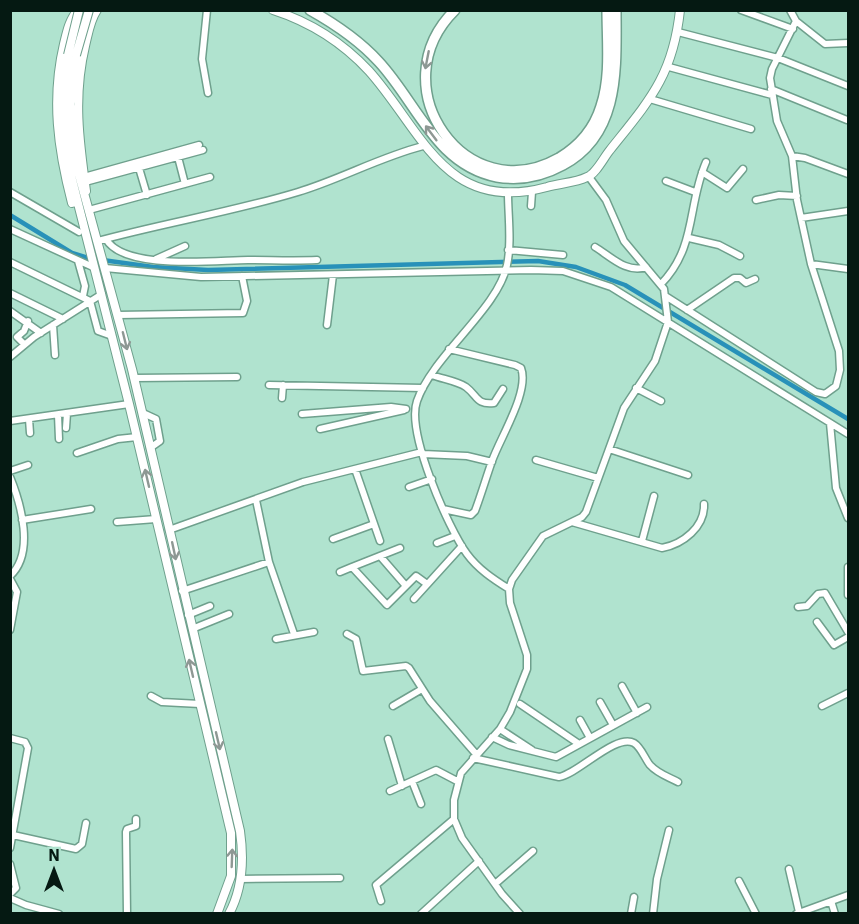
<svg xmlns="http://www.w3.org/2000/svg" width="859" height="924" viewBox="0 0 859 924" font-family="'IBM Plex Sans',sans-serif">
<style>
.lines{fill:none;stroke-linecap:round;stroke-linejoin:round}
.canal{stroke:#2891b9;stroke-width:4.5}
.minor-casing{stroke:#6fa08d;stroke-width:9}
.major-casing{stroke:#6fa08d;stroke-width:10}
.highway-casing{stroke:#6fa08d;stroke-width:12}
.minor{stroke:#fff;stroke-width:6}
.major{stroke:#fff;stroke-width:8}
.highway{stroke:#fff;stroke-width:9}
.major-bridge-casing{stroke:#6fa08d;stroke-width:10;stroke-linecap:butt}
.major-bridge{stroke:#fff;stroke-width:8}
.oneway{stroke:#8e9894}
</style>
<rect width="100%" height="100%" fill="#b0e3cf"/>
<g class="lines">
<path class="canal" d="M10 215 72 253 88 258 153 267 208 270 538 261 576 267 625 285 848 419"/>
<defs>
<path id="minor" d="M207 10 202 59 208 93
M741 10 793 29
M796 21 825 44 848 43
M678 32 778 58 848 86
M669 67 772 95
M771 89 847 120
M650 99 751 129
M792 156 805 158 848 174
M178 157 185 184
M139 168 147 195
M702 172 727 188 743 169
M84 177 199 145
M666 181 695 192
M85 182 203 150
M10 192 79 232
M508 193C508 216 512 243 507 265 498 309 433 355 417 401 406 432 448 528 467 554 478 569 493 579 509 589
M756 200 779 195 797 196
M531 206 532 192
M89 210 210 177
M801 218 848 211
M10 229 95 268
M689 238 719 245 740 256
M106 239C124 271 216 260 248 260 271 260 294 261 317 260
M98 241C164 223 232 212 298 192 341 179 380 157 423 146
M595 247C610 256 627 274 646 267
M508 250 563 255
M156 259 185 246
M78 261 85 286 83 296
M10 262 90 301 98 331 112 336
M811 264 848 269
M105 268 201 277 531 270 563 271 611 287 848 434
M661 284C697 247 687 206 706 162
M10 293 63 319
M667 297 816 392 825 394 836 386 840 370 839 351 811 264 797 200 792 156 777 121 770 78 772 69 796 21 790 10
M687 310 734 278H740L746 283 755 279
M10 311 41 333
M118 315 243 313 247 301 242 276
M53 325 55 355
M327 325 333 275
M24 344 17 337 24 331 28 321
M10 357 34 337 102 294
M432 375C442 379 457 381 466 387 478 396 476 405 494 403L503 389
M134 378 237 377
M269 385 423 388
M636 388 661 401
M282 398 283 385
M143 413 156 419 160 441 150 448
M302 414 391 407 406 409
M58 415 59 439
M29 419 30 433
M10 421 129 404
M830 423 836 488 848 518
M66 428 67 413
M320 429 404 410
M609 449 688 475
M77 453 118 439 137 437
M423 454 467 456 492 462
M536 460 598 478
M355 469 380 541
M10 471 28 465
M10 477C21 504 35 553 10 576
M409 487 432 479
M256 500 269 562 294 634
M443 509 471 515 475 511C481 495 486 478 492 461 500 438 530 391 521 368L515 365 449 349
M22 520 91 509
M117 522 156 519
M572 522 662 548C683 544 705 527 704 504
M169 530 303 482 422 452
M333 539 374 524
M642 541 654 496
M437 543 455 536
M400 548 352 567 387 605 416 576 427 584
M380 556 406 586
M848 567V595
M340 572 352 567
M10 579 17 592 10 630
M182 591 269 562
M414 599 462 546
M798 607 807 606 818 594 825 593 848 632
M188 615 210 606
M817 622 834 645 848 637
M192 629 229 614
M347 634 356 639 363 671 406 666 409 668 430 701 476 754
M276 639 314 632
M622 686 637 713
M151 696 162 702 200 704
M600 702 613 725
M520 704 579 744
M393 706 422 689
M822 706 848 693
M580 720 590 738
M500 729 532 750
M492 737 509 745 556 757 647 707
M10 738 25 742 28 748 10 848
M388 739 402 786
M473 758 559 777C578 774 616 733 634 743 641 747 645 759 650 765 658 774 669 777 678 782
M412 781 421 804
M390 791 436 770 457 781
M13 835 76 849 82 844 86 823
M10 864 16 888 10 894
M789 869 799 912
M240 879 340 878
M739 881 756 914
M495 884 533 851
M10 898 26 905 59 914
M381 901 376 885 454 819
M831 901 835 914
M127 914 126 832 127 829 136 826V819
M421 914 479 861
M520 914 502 894 462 838 454 819V800L461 773 500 729 510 712 527 669V655L510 603 509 589 512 580 543 536 582 517 586 512 624 408 655 361 668 322 664 289 624 241 606 200 589 177
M631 914 634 897
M653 914 657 879 669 830
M796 914 848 895"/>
<path id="major" d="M273 10C310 22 343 43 369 71 422 130 445 215 547 187 560 183 575 183 587 177 596 174 604 157 610 150 649 101 673 76 680 10
M68 55 63 100 67 160 129 404 231 833V876L217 914
M76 55 70 104 75 160 132 369 240 831C244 859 243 888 229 914
M86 191C79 141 73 96 85 46 88 34 90 20 97 10
M72 203C58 149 51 99 64 44 67 32 69 20 78 10"/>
<path id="highway" d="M310 10C335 24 360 41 379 62 417 103 436 165 497 177 520 181 543 176 563 165 621 134 616 67 616 10
M455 10C378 86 466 211 559 158 579 146 594 129 601 106 611 76 607 42 607 10"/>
</defs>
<use href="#minor" class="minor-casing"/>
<use href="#major" class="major-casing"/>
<use href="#highway" class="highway-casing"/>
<use href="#minor" class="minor"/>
<use href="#major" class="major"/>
<use href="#highway" class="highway"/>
<defs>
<path id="major-bridge" d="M68 55 79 10
M76 55 89 10"/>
</defs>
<use href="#major-bridge" class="major-bridge-casing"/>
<use href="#major-bridge" class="major-bridge"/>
</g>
<defs><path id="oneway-shaft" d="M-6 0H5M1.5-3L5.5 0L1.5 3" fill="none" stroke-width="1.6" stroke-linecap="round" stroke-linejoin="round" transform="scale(1.5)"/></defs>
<g class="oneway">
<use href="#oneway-shaft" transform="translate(427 60) rotate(101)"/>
<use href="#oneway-shaft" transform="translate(431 133) rotate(-127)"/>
<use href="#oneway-shaft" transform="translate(125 341) rotate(76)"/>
<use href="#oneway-shaft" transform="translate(147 478) rotate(-103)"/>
<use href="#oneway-shaft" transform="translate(174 551) rotate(78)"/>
<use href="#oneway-shaft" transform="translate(191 668) rotate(-103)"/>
<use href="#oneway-shaft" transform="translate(218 741) rotate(77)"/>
<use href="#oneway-shaft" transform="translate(232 858) rotate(-88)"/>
</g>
<rect width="859" height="924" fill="none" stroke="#051912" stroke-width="24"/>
<g transform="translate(54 870)" stroke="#b0e3cf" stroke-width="4.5" paint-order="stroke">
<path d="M0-4.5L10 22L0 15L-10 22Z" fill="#051912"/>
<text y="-9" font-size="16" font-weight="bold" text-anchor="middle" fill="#051912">N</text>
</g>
</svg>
